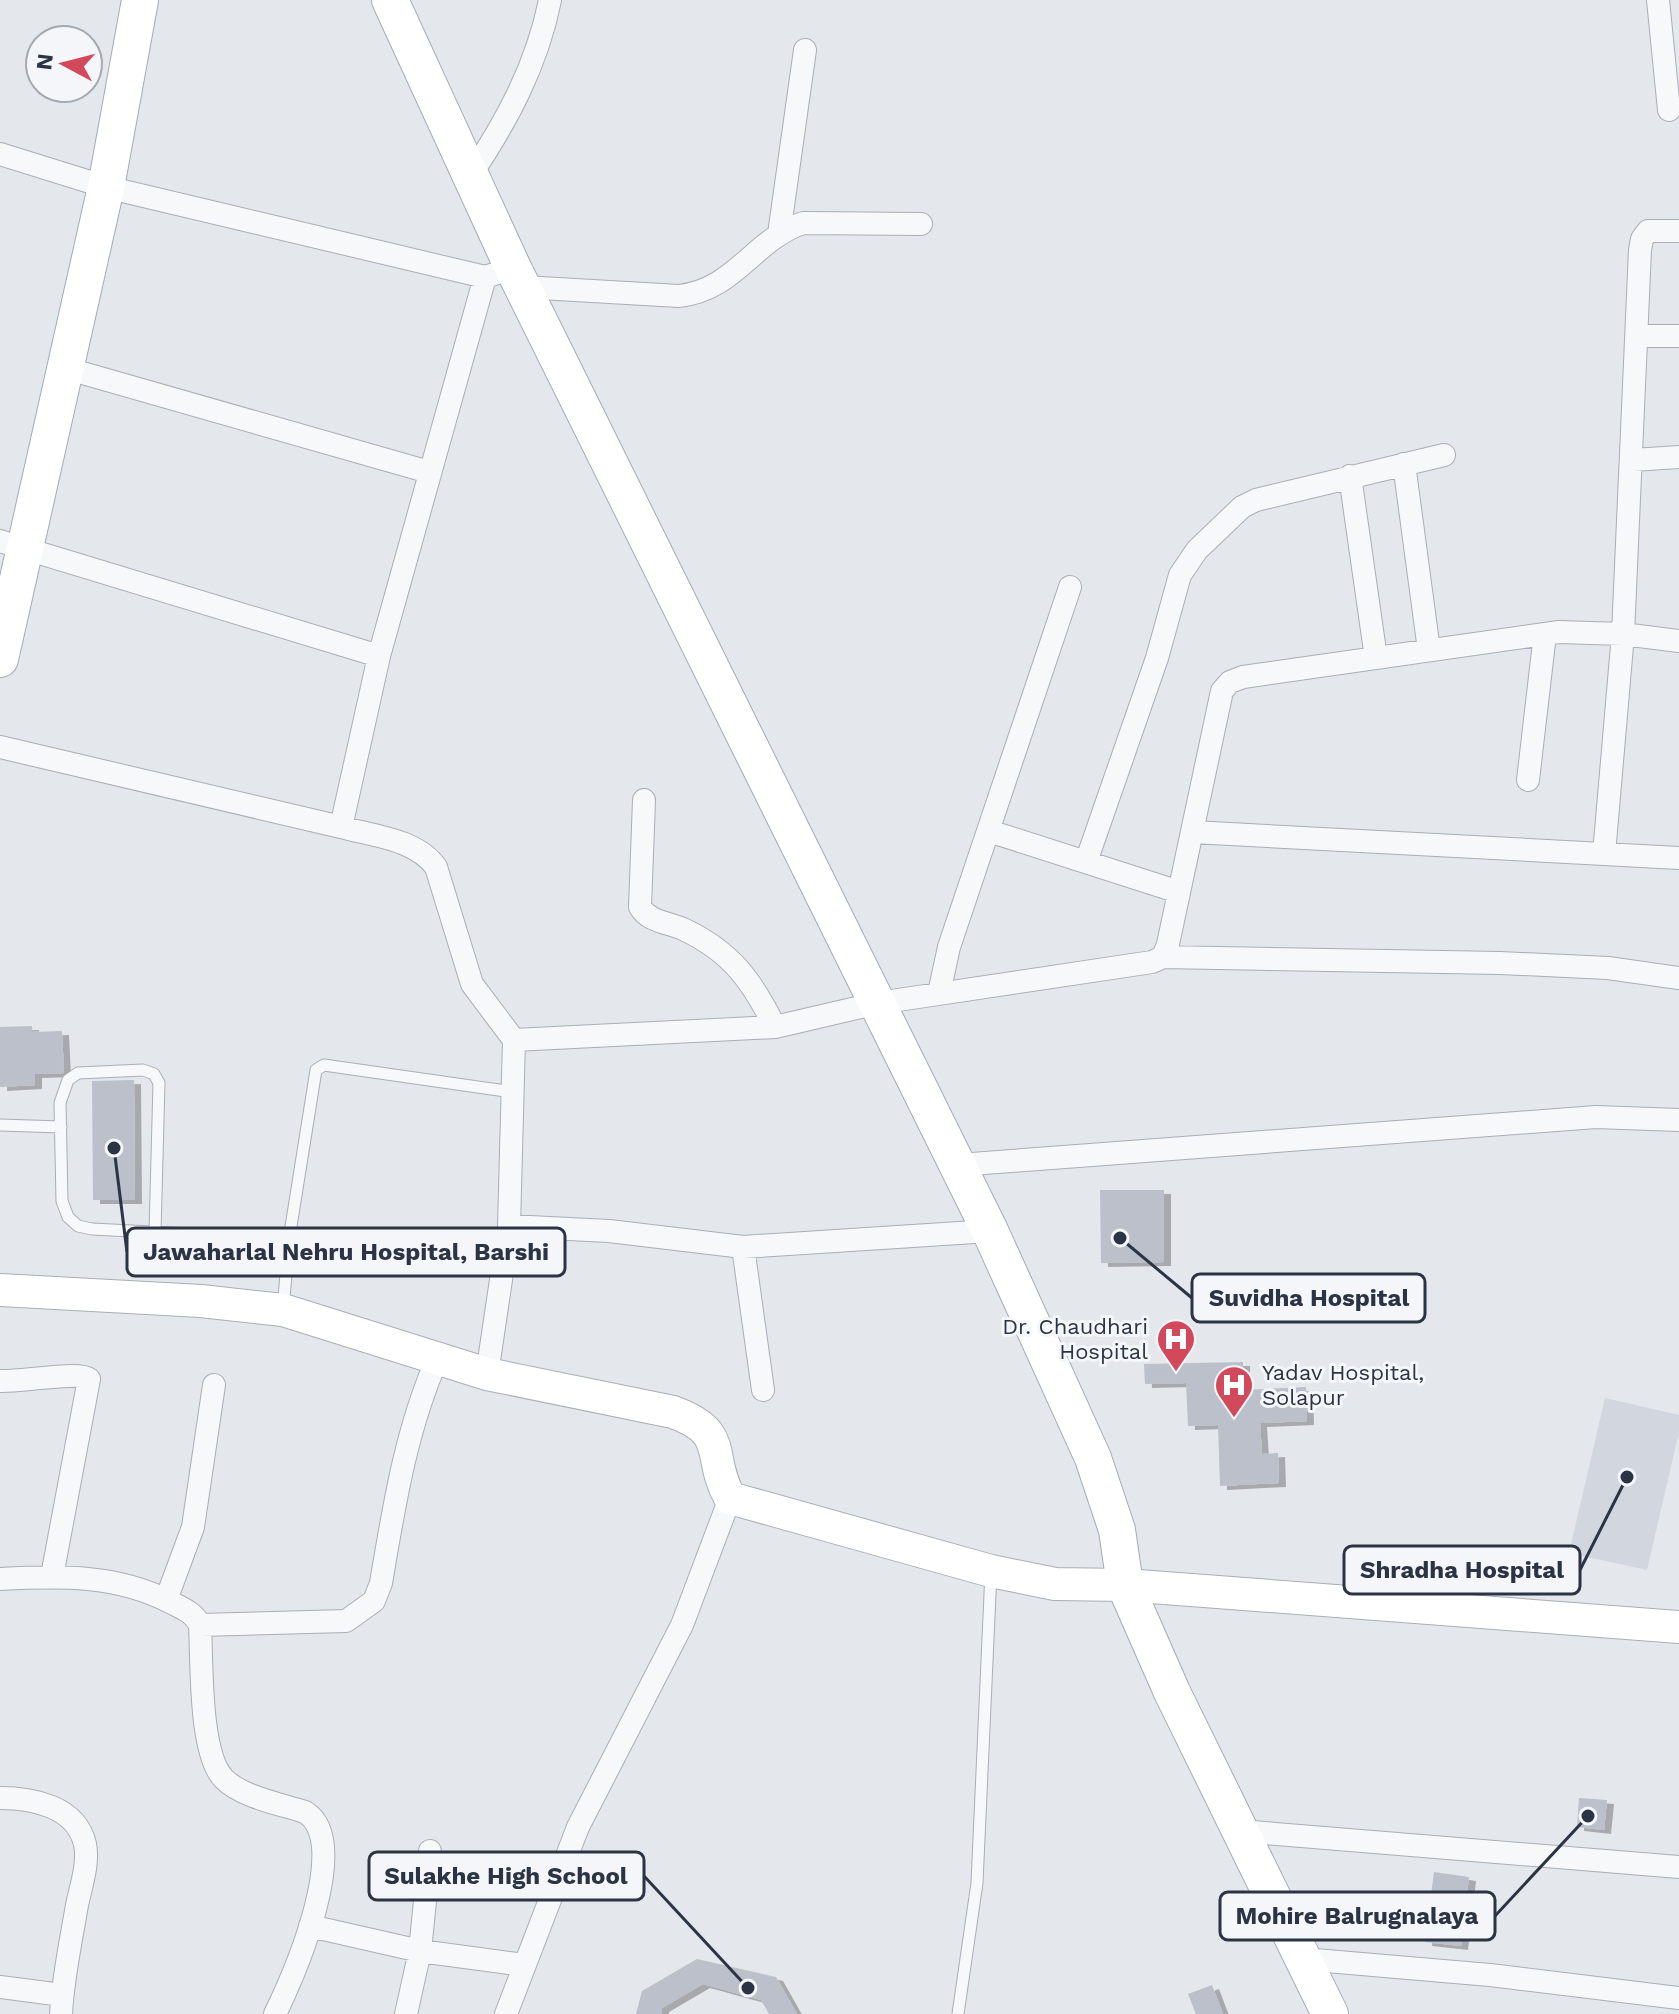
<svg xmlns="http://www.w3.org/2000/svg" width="1679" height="2014" viewBox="0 0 1679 2014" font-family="'Work Sans',sans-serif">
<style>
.built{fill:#d2d6de}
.building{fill:#bbc0ca;filter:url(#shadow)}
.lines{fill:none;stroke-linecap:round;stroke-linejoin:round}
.service-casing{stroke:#a9aeb7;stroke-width:13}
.minor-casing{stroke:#a9aeb7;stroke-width:24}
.secondary-casing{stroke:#a9aeb7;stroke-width:34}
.primary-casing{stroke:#a3abb8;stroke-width:38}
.service{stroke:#f7f8fa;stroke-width:11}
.minor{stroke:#f7f8fa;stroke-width:22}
.secondary{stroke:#fff;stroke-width:32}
.primary{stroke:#fff;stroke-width:36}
.labels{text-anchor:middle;stroke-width:6;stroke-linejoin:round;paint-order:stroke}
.poi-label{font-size:22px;fill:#2b3445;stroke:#f4f6f9;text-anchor:end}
.leader{fill:none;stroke:#2b3445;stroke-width:3}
.callout-dot{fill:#2b3445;stroke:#f4f6f9;stroke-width:3}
.callout{fill:#f4f6f9;stroke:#2b3445;stroke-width:3}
.callout-label{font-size:24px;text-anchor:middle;font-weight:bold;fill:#2b3445}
</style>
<defs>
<filter id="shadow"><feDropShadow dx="7" dy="4" stdDeviation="0" flood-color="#0004"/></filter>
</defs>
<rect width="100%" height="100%" fill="#e4e7ec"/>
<path class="built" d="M1605 1398 1679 1415V1432L1647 1570 1569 1553Z"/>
<path class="building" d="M32 1026V1032L62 1031 64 1073 35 1074V1085L0 1087V1027Z
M134 1080 135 1200H93L92 1081Z
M1100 1190H1164V1262L1101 1263Z
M1243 1362V1390L1306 1387 1307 1421 1260 1423 1262 1454 1278 1453 1279 1483 1220 1486 1218 1425 1188 1426 1186 1383 1145 1384 1144 1364Z
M1579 1798 1607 1800 1604 1830 1577 1827Z
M1434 1872 1469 1877 1461 1946 1425 1942Z
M697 1959 776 1977 797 2014H769L761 2000 703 1984 662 2008 661 2014H636L642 1991Z
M1212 1985 1223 2014H1196L1188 1994Z"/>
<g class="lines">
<defs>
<path id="service" d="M0 1125 61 1127
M155 1232 159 1083 154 1074 143 1070 78 1073 68 1080 60 1103 62 1201 68 1217 78 1226 92 1229 289 1239
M283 1309 289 1239 316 1070 324 1065 513 1092
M958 2014 977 1883 991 1572"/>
<path id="minor" d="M1658 0 1669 110
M0 154 106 187 485 277
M470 176C507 121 537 65 550 0
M779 234 805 50
M523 287 679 296C735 290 753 240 803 223L921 224
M1637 336H1679
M65 368 429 472
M1633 460 1679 457
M1404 464 1429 650
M1350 476 1376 658
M0 541 379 656 485 277 513 268
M0 747 341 827 379 656
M1528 780 1545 634
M644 800 640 907C649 922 667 922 683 929 732 952 752 981 775 1027
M341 827C373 836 416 839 436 867L472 984 514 1040 509 1226 487 1374
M989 831 1179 892
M1192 832 1679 858
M1604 854 1623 634 1640 250 1642 239 1648 231H1679
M1086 862 1157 658 1180 575 1197 550 1242 507 1256 500 1444 455
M1163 957 1500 963 1608 968 1679 978
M939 993 949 947 1070 587
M514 1040 775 1027 878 1003 1152 962 1163 957 1168 944 1222 691 1230 682 1243 677 1559 632 1623 634 1679 641
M958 1165 1596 1117 1679 1120
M509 1226 609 1231 743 1247 990 1231
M743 1247 763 1390
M0 1381C19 1382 79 1371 89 1379L52 1576
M0 1579C60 1576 117 1574 172 1603 184 1609 194 1613 200 1625 202 1661 199 1754 224 1779 242 1797 280 1804 305 1812 353 1841 294 1975 275 2014
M166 1600 193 1527 214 1385
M200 1625 346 1621 374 1601 381 1583C394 1506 406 1429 438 1357
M0 1798C32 1798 76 1806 85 1844 89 1863 81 1886 77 1905 71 1941 63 1977 61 2014
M1240 1831 1679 1867
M310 1926 420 1951 524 1965
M1303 1959 1490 1975 1679 1998
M0 1987 62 1995
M406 2014 420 1951 430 1851
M506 2014 578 1827 682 1625 730 1498"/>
<path id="secondary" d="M0 1290 201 1301 283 1310 487 1374 673 1412C731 1433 706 1455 730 1498L991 1571 1055 1584 1125 1585 1679 1627"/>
<path id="primary" d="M390 0 513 268 990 1231 1093 1458 1117 1530 1125 1585 1172 1692 1330 2014
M0 659 106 187 140 0"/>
</defs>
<use href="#service" class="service-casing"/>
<use href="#minor" class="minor-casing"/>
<use href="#secondary" class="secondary-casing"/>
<use href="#primary" class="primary-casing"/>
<use href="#service" class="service"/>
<use href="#minor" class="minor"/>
<use href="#secondary" class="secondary"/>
<use href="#primary" class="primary"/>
</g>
<defs>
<symbol id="hospital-pin" viewBox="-11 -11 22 30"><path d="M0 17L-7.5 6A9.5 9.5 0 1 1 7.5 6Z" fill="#d1495b" stroke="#f4f6f9"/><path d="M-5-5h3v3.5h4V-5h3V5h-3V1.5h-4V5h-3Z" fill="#fff"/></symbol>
</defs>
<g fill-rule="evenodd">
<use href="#hospital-pin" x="1154" y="1317" width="44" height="60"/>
<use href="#hospital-pin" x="1212" y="1363" width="44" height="60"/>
</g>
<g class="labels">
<g class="poi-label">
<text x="1148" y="1334">Dr. Chaudhari<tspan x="1148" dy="25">Hospital</tspan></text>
<text x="1262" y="1380" text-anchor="start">Yadav Hospital,<tspan x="1262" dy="25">Solapur</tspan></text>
</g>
</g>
<path class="leader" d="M114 1148L127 1252M1120 1238L1192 1298M1627 1477L1580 1570M748 1988L644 1876M1588 1816L1495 1916"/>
<g class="callout-dot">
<circle cx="114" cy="1148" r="8"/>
<circle cx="1120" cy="1238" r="8"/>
<circle cx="1627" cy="1477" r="8"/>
<circle cx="748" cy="1988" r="8"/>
<circle cx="1588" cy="1816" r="8"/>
</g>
<g class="callout">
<rect x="127" y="1228" width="438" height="48" rx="8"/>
<rect x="1192" y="1274" width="233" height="48" rx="8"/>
<rect x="1344" y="1546" width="236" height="48" rx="8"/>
<rect x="369" y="1852" width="275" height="48" rx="8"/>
<rect x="1220" y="1892" width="275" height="48" rx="8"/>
</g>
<g class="callout-label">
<text x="346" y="1260">Jawaharlal Nehru Hospital, Barshi</text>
<text x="1309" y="1306">Suvidha Hospital</text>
<text x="1462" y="1578">Shradha Hospital</text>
<text x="506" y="1884">Sulakhe High School</text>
<text x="1357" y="1924">Mohire Balrugnalaya</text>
</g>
<g transform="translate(64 64) rotate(277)"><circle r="38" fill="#f4f6f9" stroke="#a4a8b1" stroke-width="2"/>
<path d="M0-6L14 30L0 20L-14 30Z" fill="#d1495b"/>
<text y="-12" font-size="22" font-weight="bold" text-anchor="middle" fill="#2b3445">N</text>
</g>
</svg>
